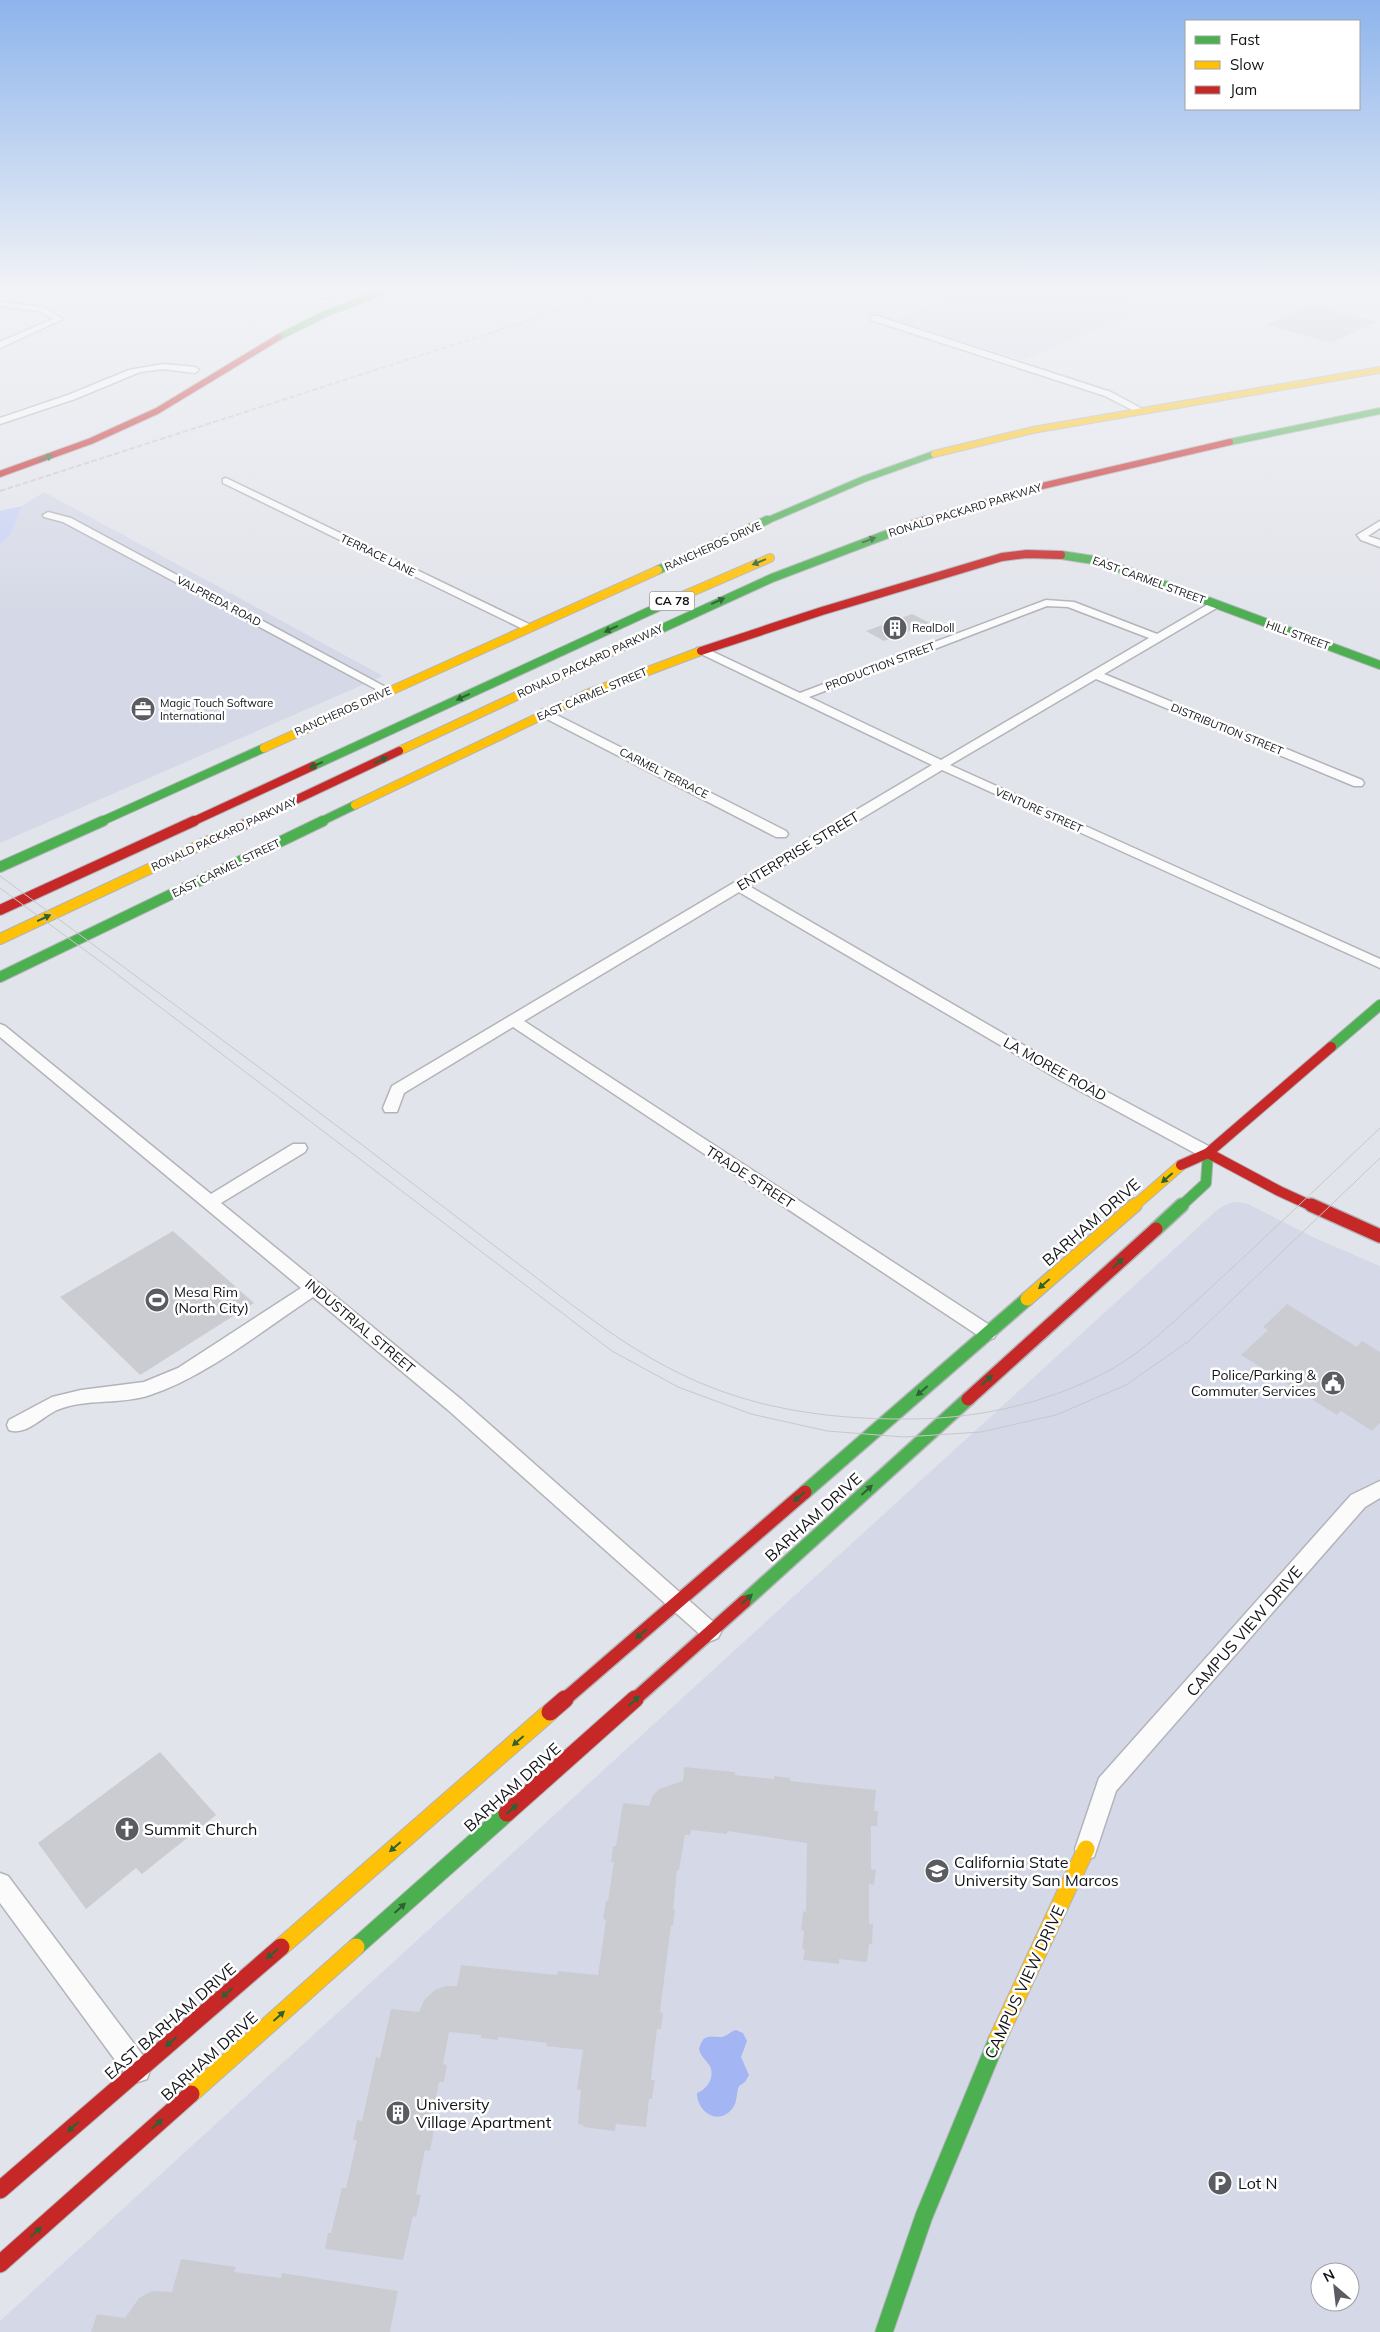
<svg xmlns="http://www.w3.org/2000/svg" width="1380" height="2332" viewBox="0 0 1380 2332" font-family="Mulish,sans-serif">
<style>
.built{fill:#d5d9e7;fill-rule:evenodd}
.green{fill:#c7d1f4}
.water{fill:#a4b5f3}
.building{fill:#cbccd2}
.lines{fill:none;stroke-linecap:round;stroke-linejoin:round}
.street-casing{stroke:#b2b4b9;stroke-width:3}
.fast-far4-casing{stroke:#b2b4b9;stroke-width:8}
.fast-far3-casing{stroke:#b2b4b9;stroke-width:10}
.fast-far2-casing{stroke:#b2b4b9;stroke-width:12}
.fast-far1-casing{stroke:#b2b4b9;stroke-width:16}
.fast-casing{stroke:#b2b4b9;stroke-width:19}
.slow-far4-casing{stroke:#b2b4b9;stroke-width:8}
.slow-far3-casing{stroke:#b2b4b9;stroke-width:10}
.slow-far2-casing{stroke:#b2b4b9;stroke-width:12}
.slow-far1-casing{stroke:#b2b4b9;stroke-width:16}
.slow-casing{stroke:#b2b4b9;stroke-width:19}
.jam-far4-casing{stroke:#b2b4b9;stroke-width:8}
.jam-far3-casing{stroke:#b2b4b9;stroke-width:10}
.jam-far2-casing{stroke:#b2b4b9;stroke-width:12}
.jam-far1-casing{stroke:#b2b4b9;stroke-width:16}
.jam-casing{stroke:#b2b4b9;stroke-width:19}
.street{fill:#fbfbfc;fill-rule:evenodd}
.fast-far4{stroke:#4caf50;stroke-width:6}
.fast-far3{stroke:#4caf50;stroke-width:8}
.fast-far2{stroke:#4caf50;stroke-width:10}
.fast-far1{stroke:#4caf50;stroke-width:13}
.fast{stroke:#4caf50;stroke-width:17}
.slow-far4{stroke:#ffc107;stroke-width:6}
.slow-far3{stroke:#ffc107;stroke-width:8}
.slow-far2{stroke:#ffc107;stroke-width:10}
.slow-far1{stroke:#ffc107;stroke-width:13}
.slow{stroke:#ffc107;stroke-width:17}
.jam-far4{stroke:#c62828;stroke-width:6}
.jam-far3{stroke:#c62828;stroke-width:8}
.jam-far2{stroke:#c62828;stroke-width:10}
.jam-far1{stroke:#c62828;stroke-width:13}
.jam{stroke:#c62828;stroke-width:17}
.tram{stroke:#c7c8ca;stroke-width:1}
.rail{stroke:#c7c8ca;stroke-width:2;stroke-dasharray:5.5 2.5;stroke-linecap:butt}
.oneway{fill:#2f6134}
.labels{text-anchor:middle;stroke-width:5;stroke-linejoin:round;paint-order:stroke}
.far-street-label{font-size:11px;fill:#121318;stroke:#fff}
.far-poi-label{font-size:11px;fill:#121318;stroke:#fff;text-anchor:start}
.shield{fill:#fff;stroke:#595a5d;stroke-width:1}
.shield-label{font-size:12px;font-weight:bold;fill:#121318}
.street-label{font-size:14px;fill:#121318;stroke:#fff}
.poi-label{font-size:14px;fill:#121318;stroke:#fff;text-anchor:start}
.near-street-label{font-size:16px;fill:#121318;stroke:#fff}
.near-poi-label{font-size:16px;fill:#121318;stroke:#fff;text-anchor:start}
</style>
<rect width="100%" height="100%" fill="#e2e4eb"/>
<path class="built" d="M980 287H1081L1151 306 1024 360 894 320Z
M44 492 383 676 0 843V543L10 536 22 506Z
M1238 1202 1248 1204 1315 1238 1380 1266V2332H0V2321L1183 1241 1218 1209 1229 1203ZM1320 2272H1350V2302H1320Z"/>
<path class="green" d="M22 506 10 536 0 543V511Z"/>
<path class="water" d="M736 2030 743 2033 747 2041 741 2057 749 2075 745 2082 739 2086C736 2093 738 2102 732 2109 718 2126 697 2112 697 2093 707 2089 715 2078 710 2066 706 2060 701 2057 699 2049 703 2034 708 2037 721 2037 726 2037 731 2031 736 2030Z"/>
<path class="building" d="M1311 305 1325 308 1376 322 1331 343 1266 325Z
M912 614 930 623 884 641 866 631Z
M173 1231 254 1303 140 1375 60 1297Z
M1287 1304 1357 1347 1362 1341 1380 1352V1423L1372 1431 1341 1411 1337 1415 1241 1355 1268 1330 1263 1327Z
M160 1752 216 1815 142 1874 136 1868 86 1909 38 1843Z
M684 1767 735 1772V1775L774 1779V1776L790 1778V1781L876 1790 874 1811H878L877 1826H871V1869L876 1870 874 1885 869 1884V1924H873L872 1944H869L867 1962 839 1959V1964L803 1960 805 1950 802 1949 804 1931 801 1930 803 1911 806 1912 807 1843 727 1831V1834L691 1830 690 1835H685L679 1870H677L673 1910H675L673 1926 671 1925 660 2012 663 2013 661 2029H657L651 2080H655L652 2099H649L646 2127 616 2124 615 2131 583 2127 584 2125 578 2124 581 2090 577 2089 583 2050 546 2046 547 2043 498 2037V2040L481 2038V2035L449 2032 443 2064 447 2065 444 2082H439L430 2130H434L430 2151 425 2150 416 2194 421 2195 416 2217 413 2216 403 2260 325 2249 328 2233H331L342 2188H346L357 2140H353L357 2120 362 2121 376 2057 380 2058 391 2009 419 2012 424 2000 435 1990 445 1986H457L461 1965 557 1975 558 1971 598 1975 606 1920 603 1919 606 1901H608L614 1862H611L613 1846H616L623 1803 649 1806 653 1795 659 1789 683 1781Z
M181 2259 236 2267 234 2272 281 2278 282 2273 398 2291 390 2332H91L97 2314 125 2318 139 2298 146 2294 153 2291 172 2292Z"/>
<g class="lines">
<defs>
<path id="street" d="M287 287H299L335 298 331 300Z
M0 302 43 307 63 319 0 348V342L53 319 38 311 0 306Z
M871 316H877L1111 392 1146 411 1138 413 1105 396 871 320Z
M163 364 195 367 199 370 195 373 163 369 140 372 75 399 0 424V418L68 395 129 370Z
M226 478 533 626 535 628 533 630H525L223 483V479Z
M48 512 71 518 393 691 391 693H383L63 522 44 517 43 515Z
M1380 521V528L1368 536 1380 540V547L1361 540 1357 535Z
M1046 600 1074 602 1157 634 1212 602H1220V606L1104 674 1362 780 1364 783 1362 786H1354L1096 679 950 765 1380 959V968L942 770 749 886 1068 1071 1214 1149 1216 1153 1214 1157H1202L1058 1079 739 892 524 1021 994 1328 997 1333 994 1338 988 1340 982 1338 513 1027 404 1093 397 1112H385L383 1108 392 1086 932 765 697 652 695 650 697 648H705L800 693ZM1047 606 1068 607 1149 638 941 760 809 697Z
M545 709 786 831 788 834 786 837H776L541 716 539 713 541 710Z
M0 1024 5 1026 211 1194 293 1144H305L307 1148 305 1152 221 1203 462 1400 718 1626 721 1632 718 1638 711 1641 704 1638 448 1410 313 1297C263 1330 207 1376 150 1395 121 1405 86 1398 57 1410 42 1417 26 1436 9 1430L7 1425 9 1420 52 1397 81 1390 144 1382 178 1368 301 1288 0 1037Z
M1380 1481V1498L1365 1507 1116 1791 1094 1857 1086 1860 1078 1857 1075 1849 1099 1778 1351 1495Z
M0 1873 8 1876 147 2061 150 2070 147 2079 138 2082 129 2079 0 1903Z"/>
<path id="fast-far4" d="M279 337 327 313 396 287
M1230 442 1380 411
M764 522 864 479 934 454"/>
<path id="fast-far3" d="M1061 555 1100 561 1380 665
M658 570 767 520
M628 644 772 578 914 524
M313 766 680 597
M100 822 264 748
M320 822 355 805"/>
<path id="fast-far2" d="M0 867 103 821
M0 977 323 821
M1331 1047 1380 1005
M1180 1207 1206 1183 1208 1153"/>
<path id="fast-far1" d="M1156 1229 1182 1205
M805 1492 1027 1299
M744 1602 968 1399"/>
<path id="fast" d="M356 1947 507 1813
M884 2332 924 2216 997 2040"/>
<path id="slow-far4" d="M934 454 1033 430 1380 370"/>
<path id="slow-far3" d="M680 597 770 558
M264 748 658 570
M399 751 628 644
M355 805 587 694 701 651"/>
<path id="slow-far2" d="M0 939 213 839
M1133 1207 1181 1165"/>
<path id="slow-far1" d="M1027 1299 1135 1205"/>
<path id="slow" d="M281 1947 550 1712
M997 2040 1086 1849
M191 2094 356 1947"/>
<path id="jam-far4" d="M0 474 91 441 157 411 279 337
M922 522 1025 490 1230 442"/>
<path id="jam-far3" d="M914 524 926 520
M701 651 822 611 1002 557 1027 554 1061 555
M192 822 313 766
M249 822 399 751"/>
<path id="jam-far2" d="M213 839 252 821
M0 910 194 821
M1208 1153 1279 1191 1314 1207
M1181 1165 1208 1153 1331 1047"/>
<path id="jam-far1" d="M1311 1205 1380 1236
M968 1399 1156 1229
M564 1700 805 1492
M634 1700 744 1602"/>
<path id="jam" d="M550 1712 565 1699
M507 1813 635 1699
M0 2190 281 1947
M0 2264 191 2094"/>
</defs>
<use href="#street" class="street-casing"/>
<use href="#fast-far4" class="fast-far4-casing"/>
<use href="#fast-far3" class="fast-far3-casing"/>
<use href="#fast-far2" class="fast-far2-casing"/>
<use href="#fast-far1" class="fast-far1-casing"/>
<use href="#fast" class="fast-casing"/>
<use href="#slow-far4" class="slow-far4-casing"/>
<use href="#slow-far3" class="slow-far3-casing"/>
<use href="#slow-far2" class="slow-far2-casing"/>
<use href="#slow-far1" class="slow-far1-casing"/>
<use href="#slow" class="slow-casing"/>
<use href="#jam-far4" class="jam-far4-casing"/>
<use href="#jam-far3" class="jam-far3-casing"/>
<use href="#jam-far2" class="jam-far2-casing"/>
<use href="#jam-far1" class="jam-far1-casing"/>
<use href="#jam" class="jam-casing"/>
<use href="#street" class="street"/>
<use href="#fast-far4" class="fast-far4"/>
<use href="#fast-far3" class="fast-far3"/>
<use href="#fast-far2" class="fast-far2"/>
<use href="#fast-far1" class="fast-far1"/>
<use href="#fast" class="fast"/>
<use href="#slow-far4" class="slow-far4"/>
<use href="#slow-far3" class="slow-far3"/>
<use href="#slow-far2" class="slow-far2"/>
<use href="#slow-far1" class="slow-far1"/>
<use href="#slow" class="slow"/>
<use href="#jam-far4" class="jam-far4"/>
<use href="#jam-far3" class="jam-far3"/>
<use href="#jam-far2" class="jam-far2"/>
<use href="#jam-far1" class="jam-far1"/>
<use href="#jam" class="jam"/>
<path class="tram" d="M0 876C118 963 236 1049 353 1138 410 1182 468 1225 525 1269 584 1314 642 1361 713 1388 772 1411 838 1419 900 1419 973 1420 1044 1405 1108 1371 1144 1352 1175 1320 1205 1293 1264 1239 1322 1183 1380 1128
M0 888 97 959 612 1351 678 1387 751 1414 827 1431 904 1437 981 1432 1056 1415 1126 1385 1189 1341 1380 1158"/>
<path class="rail" d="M0 491 633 287"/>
</g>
<defs><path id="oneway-solid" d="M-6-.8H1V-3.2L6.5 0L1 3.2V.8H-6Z" transform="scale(1.25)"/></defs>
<g class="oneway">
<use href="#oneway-solid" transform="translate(46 458) rotate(-21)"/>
<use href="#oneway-solid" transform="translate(869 540) rotate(-20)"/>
<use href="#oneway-solid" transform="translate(759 562) rotate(158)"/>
<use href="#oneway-solid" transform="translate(718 601) rotate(-24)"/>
<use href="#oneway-solid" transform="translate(611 629) rotate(155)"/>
<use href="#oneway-solid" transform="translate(463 697) rotate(155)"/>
<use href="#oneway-solid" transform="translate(381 760) rotate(-25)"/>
<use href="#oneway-solid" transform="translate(316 765) rotate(155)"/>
<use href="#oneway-solid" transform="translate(44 918) rotate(-25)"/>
<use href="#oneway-solid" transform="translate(1167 1178) rotate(139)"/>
<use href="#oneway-solid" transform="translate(1118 1263) rotate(-43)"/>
<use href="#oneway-solid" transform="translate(1044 1284) rotate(139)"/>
<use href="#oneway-solid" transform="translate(987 1380) rotate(-42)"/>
<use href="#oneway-solid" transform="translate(922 1391) rotate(139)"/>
<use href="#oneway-solid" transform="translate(867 1490) rotate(-42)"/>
<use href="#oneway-solid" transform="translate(799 1497) rotate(139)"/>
<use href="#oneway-solid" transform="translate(747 1599) rotate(-42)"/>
<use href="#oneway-solid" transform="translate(641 1634) rotate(139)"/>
<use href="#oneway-solid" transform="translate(634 1701) rotate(-42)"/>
<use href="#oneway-solid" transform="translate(518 1741) rotate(139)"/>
<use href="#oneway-solid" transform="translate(512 1809) rotate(-42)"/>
<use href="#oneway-solid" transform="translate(395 1847) rotate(139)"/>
<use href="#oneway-solid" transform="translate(400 1908) rotate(-42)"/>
<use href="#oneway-solid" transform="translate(272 1954) rotate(139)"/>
<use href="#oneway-solid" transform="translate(227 1993) rotate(139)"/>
<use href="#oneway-solid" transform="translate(279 2016) rotate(-42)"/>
<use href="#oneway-solid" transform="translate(171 2042) rotate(139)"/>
<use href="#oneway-solid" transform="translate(157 2124) rotate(-42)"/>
<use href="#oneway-solid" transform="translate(73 2127) rotate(139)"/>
<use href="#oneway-solid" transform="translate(36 2232) rotate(-42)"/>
</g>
<linearGradient id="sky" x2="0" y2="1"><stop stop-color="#8db4ec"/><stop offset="0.47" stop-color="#f2f3f6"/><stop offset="1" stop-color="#f2f3f6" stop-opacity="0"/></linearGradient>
<rect width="1380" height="613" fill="url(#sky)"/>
<defs>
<symbol id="building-disc" viewBox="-11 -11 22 22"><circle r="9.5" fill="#5b5c62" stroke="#fff"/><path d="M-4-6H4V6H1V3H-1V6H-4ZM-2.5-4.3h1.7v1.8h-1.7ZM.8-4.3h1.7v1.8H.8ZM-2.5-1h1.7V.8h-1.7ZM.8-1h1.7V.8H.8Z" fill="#fff"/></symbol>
<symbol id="office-disc" viewBox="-11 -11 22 22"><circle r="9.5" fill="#5b5c62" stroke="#fff"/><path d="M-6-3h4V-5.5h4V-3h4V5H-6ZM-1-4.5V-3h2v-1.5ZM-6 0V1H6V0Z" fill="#fff"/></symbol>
<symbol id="stadium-disc" viewBox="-11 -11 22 22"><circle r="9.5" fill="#5b5c62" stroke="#fff"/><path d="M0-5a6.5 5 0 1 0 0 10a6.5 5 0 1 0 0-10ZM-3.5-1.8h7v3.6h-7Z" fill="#fff"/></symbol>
<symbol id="civic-disc" viewBox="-11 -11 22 22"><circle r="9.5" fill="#5b5c62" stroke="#fff"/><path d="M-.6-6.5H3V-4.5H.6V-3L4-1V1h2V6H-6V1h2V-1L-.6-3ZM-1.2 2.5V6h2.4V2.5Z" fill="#fff"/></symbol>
<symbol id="church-disc" viewBox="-11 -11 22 22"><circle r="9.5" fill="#5b5c62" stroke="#fff"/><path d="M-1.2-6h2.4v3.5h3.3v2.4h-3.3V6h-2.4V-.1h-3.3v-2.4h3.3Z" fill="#fff"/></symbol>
<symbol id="university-disc" viewBox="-11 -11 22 22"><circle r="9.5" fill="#5b5c62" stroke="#fff"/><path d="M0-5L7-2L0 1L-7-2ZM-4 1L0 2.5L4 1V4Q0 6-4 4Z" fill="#fff"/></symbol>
<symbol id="parking-disc" viewBox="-11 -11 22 22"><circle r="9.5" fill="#5b5c62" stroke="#fff"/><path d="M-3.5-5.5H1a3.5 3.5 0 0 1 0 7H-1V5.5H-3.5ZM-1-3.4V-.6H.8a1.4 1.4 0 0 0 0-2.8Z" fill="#fff"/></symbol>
</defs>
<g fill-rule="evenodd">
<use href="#building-disc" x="881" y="614" width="28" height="28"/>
<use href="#office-disc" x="129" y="695" width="28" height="28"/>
<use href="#stadium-disc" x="143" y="1286" width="28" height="28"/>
<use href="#civic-disc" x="1319" y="1369" width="28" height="28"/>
<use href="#church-disc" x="113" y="1815" width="28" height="28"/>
<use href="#university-disc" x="923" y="1857" width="28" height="28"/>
<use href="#building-disc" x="384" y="2099" width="28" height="28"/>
<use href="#parking-disc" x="1206" y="2169" width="28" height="28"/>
</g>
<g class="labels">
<g class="far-street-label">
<text transform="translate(965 510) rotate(-17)" y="4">RONALD PACKARD PARKWAY</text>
<text transform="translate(713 546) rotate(-24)" y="4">RANCHEROS DRIVE</text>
<text transform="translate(378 555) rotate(26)" y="4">TERRACE LANE</text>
<text transform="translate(1149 580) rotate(20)" y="4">EAST CARMEL STREET</text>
<text transform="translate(219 601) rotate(28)" y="4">VALPREDA ROAD</text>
<text transform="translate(1298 635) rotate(20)" y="4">HILL STREET</text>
<text transform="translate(590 661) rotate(-25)" y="4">RONALD PACKARD PARKWAY</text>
<text transform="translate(880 666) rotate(-21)" y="4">PRODUCTION STREET</text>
<text transform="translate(592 694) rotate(-23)" y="4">EAST CARMEL STREET</text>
<text transform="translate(343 711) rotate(-24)" y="4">RANCHEROS DRIVE</text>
<text transform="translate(1227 729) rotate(22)" y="4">DISTRIBUTION STREET</text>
<text transform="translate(664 773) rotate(27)" y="4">CARMEL TERRACE</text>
<text transform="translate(1039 810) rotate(24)" y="4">VENTURE STREET</text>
<text transform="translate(224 834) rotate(-25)" y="4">RONALD PACKARD PARKWAY</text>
<text transform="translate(226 868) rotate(-26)" y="4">EAST CARMEL STREET</text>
</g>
<g class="far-poi-label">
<text x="912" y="632">RealDoll</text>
<text x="160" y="707">Magic Touch Software<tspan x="160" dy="13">International</tspan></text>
</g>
<rect class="shield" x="649.5" y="591.5" width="45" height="19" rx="4"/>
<g class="shield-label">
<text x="672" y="605">CA 78</text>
</g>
<g class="street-label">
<text transform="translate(798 851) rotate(-31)" y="5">ENTERPRISE STREET</text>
<text transform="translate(1055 1069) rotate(29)" y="5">LA MOREE ROAD</text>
<text transform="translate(750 1177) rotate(33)" y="5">TRADE STREET</text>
<text transform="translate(360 1326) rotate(40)" y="5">INDUSTRIAL STREET</text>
</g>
<g class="poi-label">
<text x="174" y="1297">Mesa Rim<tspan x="174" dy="16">(North City)</tspan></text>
<text x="1316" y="1380" text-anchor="end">Police/Parking &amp;<tspan x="1316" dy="16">Commuter Services</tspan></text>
</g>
<g class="near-street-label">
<text transform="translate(1091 1222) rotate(-41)" y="6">BARHAM DRIVE</text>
<text transform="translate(813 1517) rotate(-42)" y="6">BARHAM DRIVE</text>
<text transform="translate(1244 1631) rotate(-49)" y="6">CAMPUS VIEW DRIVE</text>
<text transform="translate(512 1787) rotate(-42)" y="6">BARHAM DRIVE</text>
<text transform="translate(1024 1982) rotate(-65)" y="6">CAMPUS VIEW DRIVE</text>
<text transform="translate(170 2021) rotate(-41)" y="6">EAST BARHAM DRIVE</text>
<text transform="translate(209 2056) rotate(-42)" y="6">BARHAM DRIVE</text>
</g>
<g class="near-poi-label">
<text x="144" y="1835">Summit Church</text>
<text x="954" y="1868">California State<tspan x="954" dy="18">University San Marcos</tspan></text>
<text x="416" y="2110">University<tspan x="416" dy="18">Village Apartment</tspan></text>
<text x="1238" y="2189">Lot N</text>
</g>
</g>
<rect x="1185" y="20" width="175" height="90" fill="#ffffff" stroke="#a0a1a3"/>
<rect x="1195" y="36" width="25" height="8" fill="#4caf50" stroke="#a0a1a3"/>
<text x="1230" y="45" font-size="15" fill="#121318">Fast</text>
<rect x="1195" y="61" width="25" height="8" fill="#ffc107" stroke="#a0a1a3"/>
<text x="1230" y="70" font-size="15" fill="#121318">Slow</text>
<rect x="1195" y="86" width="25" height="8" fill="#c62828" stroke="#a0a1a3"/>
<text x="1230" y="95" font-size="15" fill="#121318">Jam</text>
<g transform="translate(1335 2287) rotate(332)"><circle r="24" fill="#ffffff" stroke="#a0a1a3"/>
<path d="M0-4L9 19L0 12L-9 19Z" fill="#5b5c62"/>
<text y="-8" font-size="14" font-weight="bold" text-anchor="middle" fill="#121318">N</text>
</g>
</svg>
